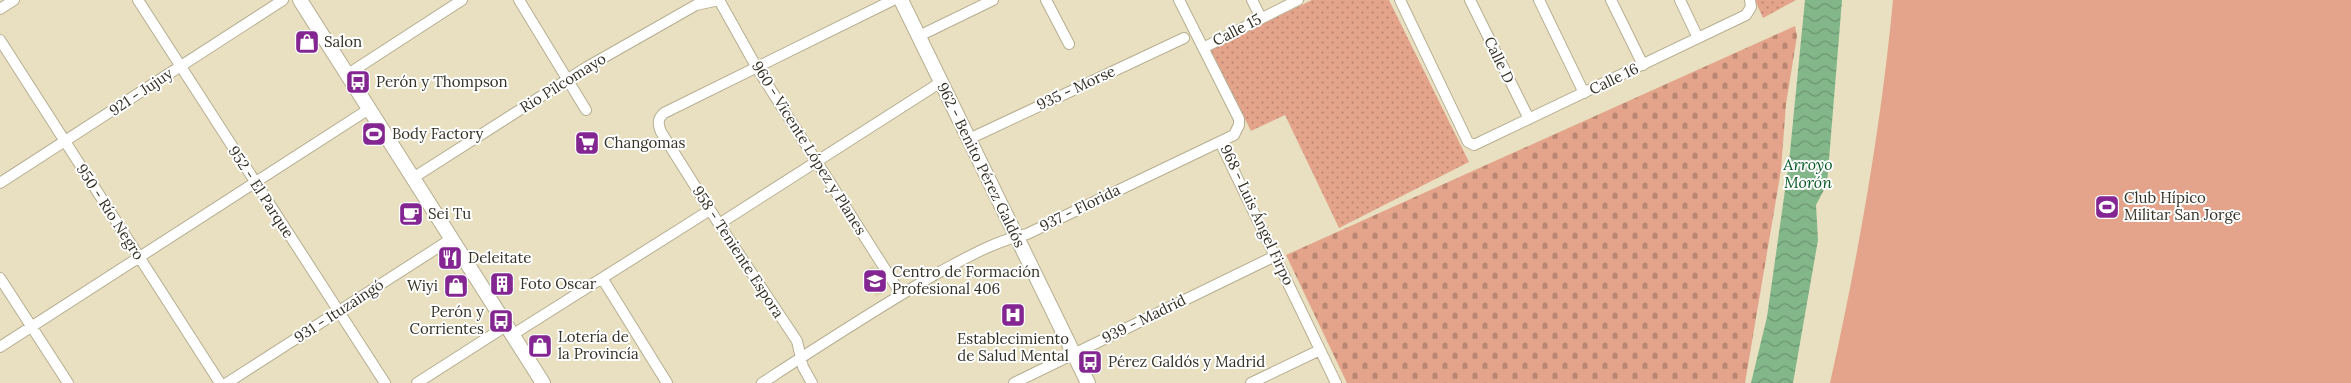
<svg xmlns="http://www.w3.org/2000/svg" width="2351" height="383" viewBox="0 0 2351 383" font-family="Lora,serif">
<style>
.built{fill:#dfd5ae}
.grass{fill:url(#grass-dots)}
.cemetery{fill:url(#cemetery-stones)}
.garden{fill:#e4a48b}
.water{fill:url(#water-waves)}
.lines{fill:none;stroke-linecap:round;stroke-linejoin:round}
.minor-casing{stroke:#b6ae90;stroke-width:12}
.secondary-casing{stroke:#b6ae90;stroke-width:16}
.minor{stroke:#fff;stroke-width:10}
.secondary{stroke:#fff;stroke-width:14}
.labels{text-anchor:middle;stroke-width:4;stroke-linejoin:round;paint-order:stroke}
.street-label{font-size:15px;fill:#343125;stroke:#fff}
.poi-label{font-size:15px;fill:#343125;stroke:#fff;text-anchor:start}
.water-label{font-size:16px;font-style:italic;fill:#055a22;stroke:#fff}
</style>
<defs>
<pattern id="grass-dots" width="8" height="8" patternUnits="userSpaceOnUse" patternTransform="scale(1.25)"><rect width="8" height="8" fill="#e4a48b"/><path d="M2 2h.1M6 6h.1" fill="none" stroke="#ba8671" stroke-width="1.8" stroke-linecap="round"/></pattern>
<pattern id="cemetery-stones" width="16" height="16" patternUnits="userSpaceOnUse" patternTransform="scale(1.25)"><rect width="16" height="16" fill="#e4a48b"/><path d="M2 7V4a2 2 0 0 1 4 0v3zM10 15v-3a2 2 0 0 1 4 0v3z" fill="#ba8671"/></pattern>
<pattern id="water-waves" width="16" height="10" patternUnits="userSpaceOnUse" patternTransform="scale(1.25)"><rect width="16" height="10" fill="#83b78a"/><path d="M0 5q4-4 8 0t8 0" fill="none" stroke="#6c9571"/></pattern>
</defs>
<rect width="100%" height="100%" fill="#e8e0c0"/>
<path class="built" d="M873 265 887 290 876 297 863 273Z"/>
<path class="grass" d="M1312 0H1389L1469 162 1339 228 1285 115 1251 131 1210 49Z
M1755 0H1796L1763 18Z"/>
<path class="cemetery" d="M1795 26 1797 36 1786 104 1781 170 1745 383H1347L1286 255Z"/>
<path class="garden" d="M1893 0H2351V383H1830C1858 257 1881 128 1893 0Z"/>
<path class="water" d="M1805 0H1842L1827 184 1816 205 1818 240 1793 383H1751L1767 317 1789 162Z"/>
<g class="lines">
<defs>
<path id="minor" d="M138 0 385 383
M519 0 586 110
M1046 0 1069 44
M1252 0 1261 18
M1400 0 1468 142 1474 145 1746 15 1751 7 1750 0
M1470 0 1529 119
M1539 0 1584 93
M1611 0 1643 65
M1680 0 1698 38
M0 9 14 0
M919 36 993 0
M0 40 220 383
M1203 48 1298 0
M348 74 462 0
M969 139 1184 38
M1220 142 1336 383
M413 178 587 67 696 5 719 0 757 68 901 294
M0 183 283 0
M719 224 941 82
M0 278 68 383
M602 278 667 383
M512 335 710 210
M0 347 369 109
M227 383 451 239
M417 383 506 326
M762 383C819 346 877 308 936 274 966 258 994 241 1027 234L1234 135 1239 125V119L1179 0
M812 383 803 367 797 341 719 224 661 132C658 124 657 119 664 113L893 0
M1014 383 1275 256
M1251 383 1320 350"/>
<path id="secondary" d="M300 0 543 383
M901 0 1088 383"/>
</defs>
<use href="#minor" class="minor-casing"/>
<use href="#secondary" class="secondary-casing"/>
<use href="#minor" class="minor"/>
<use href="#secondary" class="secondary"/>
</g>
<defs>
<symbol id="shop-square" viewBox="-11 -11 22 22"><rect x="-9" y="-9" width="18" height="18" rx="4" fill="#842691" stroke="#fff"/><path d="M-5-2.5h2.3a2.7 3.5 0 0 1 5.4 0H5L5.5 6h-11ZM-1.5-2.5h3a1.5 2.3 0 0 0-3 0Z" fill="#fff"/></symbol>
<symbol id="bus-square" viewBox="-11 -11 22 22"><rect x="-9" y="-9" width="18" height="18" rx="4" fill="#842691" stroke="#fff"/><path d="M-5-6H5V4H4V6H2V4H-2V6H-4V4H-5ZM-3.5-4V0h7V-4ZM-3.5 1.2v1.5H-2V1.2ZM2 1.2v1.5H3.5V1.2Z" fill="#fff"/></symbol>
<symbol id="stadium-square" viewBox="-11 -11 22 22"><rect x="-9" y="-9" width="18" height="18" rx="4" fill="#842691" stroke="#fff"/><path d="M0-5a6.5 5 0 1 0 0 10a6.5 5 0 1 0 0-10ZM-3.5-1.8h7v3.6h-7Z" fill="#fff"/></symbol>
<symbol id="supermarket-square" viewBox="-11 -11 22 22"><rect x="-9" y="-9" width="18" height="18" rx="4" fill="#842691" stroke="#fff"/><path d="M-6-5.5h2.5l.6 2H6L4.5 2H-2.5L-4.4-4H-6ZM-1.5 3.2a1.3 1.3 0 1 0 .1 0ZM3 3.2a1.3 1.3 0 1 0 .1 0Z" fill="#fff"/></symbol>
<symbol id="cafe-square" viewBox="-11 -11 22 22"><rect x="-9" y="-9" width="18" height="18" rx="4" fill="#842691" stroke="#fff"/><path d="M-5.5-4.5H6V0H3Q3 3.5 0 3.5H-2.5Q-5.5 3.5-5.5 0ZM3-3.2v2h1.7v-2ZM-6 4.5H4V6H-6Z" fill="#fff"/></symbol>
<symbol id="restaurant-square" viewBox="-11 -11 22 22"><rect x="-9" y="-9" width="18" height="18" rx="4" fill="#842691" stroke="#fff"/><path d="M-5-6h1v4h1v-4h1v4h1v-4h1v5L-1.5 .5V6h-2V.5L-5-1ZM5-6V6H3V1.5H1.5Q1.5-4 5-6Z" fill="#fff"/></symbol>
<symbol id="university-square" viewBox="-11 -11 22 22"><rect x="-9" y="-9" width="18" height="18" rx="4" fill="#842691" stroke="#fff"/><path d="M0-5L7-2L0 1L-7-2ZM-4 1L0 2.5L4 1V4Q0 6-4 4Z" fill="#fff"/></symbol>
<symbol id="building-square" viewBox="-11 -11 22 22"><rect x="-9" y="-9" width="18" height="18" rx="4" fill="#842691" stroke="#fff"/><path d="M-4-6H4V6H1V3H-1V6H-4ZM-2.5-4.3h1.7v1.8h-1.7ZM.8-4.3h1.7v1.8H.8ZM-2.5-1h1.7V.8h-1.7ZM.8-1h1.7V.8H.8Z" fill="#fff"/></symbol>
<symbol id="hospital-square" viewBox="-11 -11 22 22"><rect x="-9" y="-9" width="18" height="18" rx="4" fill="#842691" stroke="#fff"/><path d="M-5-5h3v3.5h4V-5h3V5h-3V1.5h-4V5h-3Z" fill="#fff"/></symbol>
</defs>
<g fill-rule="evenodd">
<use href="#shop-square" x="293" y="28" width="28" height="28"/>
<use href="#bus-square" x="344" y="68" width="28" height="28"/>
<use href="#stadium-square" x="360" y="120" width="28" height="28"/>
<use href="#supermarket-square" x="573" y="129" width="28" height="28"/>
<use href="#stadium-square" x="2093" y="193" width="28" height="28"/>
<use href="#cafe-square" x="397" y="200" width="28" height="28"/>
<use href="#restaurant-square" x="436" y="244" width="28" height="28"/>
<use href="#university-square" x="861" y="267" width="28" height="28"/>
<use href="#building-square" x="488" y="270" width="28" height="28"/>
<use href="#shop-square" x="442" y="272" width="28" height="28"/>
<use href="#hospital-square" x="999" y="301" width="28" height="28"/>
<use href="#bus-square" x="487" y="307" width="28" height="28"/>
<use href="#shop-square" x="526" y="332" width="28" height="28"/>
<use href="#bus-square" x="1076" y="348" width="28" height="28"/>
</g>
<g class="labels">
<g class="street-label">
<text transform="translate(1237 30) rotate(-27)" y="5">Calle 15</text>
<text transform="translate(1499 60) rotate(64)" y="5">Calle D</text>
<text transform="translate(1614 79) rotate(-26)" y="5">Calle 16</text>
<text transform="translate(563 83) rotate(-32)" y="5">Rio Pilcomayo</text>
<text transform="translate(1076 88) rotate(-25)" y="5">935 - Morse</text>
<text transform="translate(141 92) rotate(-34)" y="5">921 - Jujuy</text>
<text transform="translate(809 148) rotate(58)" y="5">960 - Vicente López y Planes</text>
<text transform="translate(981 165) rotate(64)" y="5">962 - Benito Pérez Galdós</text>
<text transform="translate(261 192) rotate(57)" y="5">952 - El Parque</text>
<text transform="translate(1080 208) rotate(-26)" y="5">937 - Florida</text>
<text transform="translate(110 212) rotate(57)" y="5">950 - Río Negro</text>
<text transform="translate(1257 215) rotate(65)" y="5">968 - Luis Ángel Firpo</text>
<text transform="translate(738 252) rotate(57)" y="5">958 - Teniente Espora</text>
<text transform="translate(339 311) rotate(-33)" y="5">931 - Ituzaingó</text>
<text transform="translate(1144 319) rotate(-26)" y="5">939 - Madrid</text>
</g>
<g class="poi-label">
<text x="324" y="47">Salon</text>
<text x="376" y="87">Perón y Thompson</text>
<text x="392" y="139">Body Factory</text>
<text x="604" y="148">Changomas</text>
<text x="2124" y="203">Club Hípico<tspan x="2124" dy="17">Militar San Jorge</tspan></text>
<text x="428" y="219">Sei Tu</text>
<text x="468" y="263">Deleitate</text>
<text x="892" y="277">Centro de Formación<tspan x="892" dy="17">Profesional 406</tspan></text>
<text x="520" y="289">Foto Oscar</text>
<text x="438" y="291" text-anchor="end">Wiyi</text>
<text x="484" y="317" text-anchor="end">Perón y<tspan x="484" dy="17">Corrientes</tspan></text>
<text x="558" y="342">Lotería de<tspan x="558" dy="17">la Provincía</tspan></text>
<text x="1013" y="344" text-anchor="middle">Establecimiento<tspan x="1013" dy="17">de Salud Mental</tspan></text>
<text x="1108" y="367">Pérez Galdós y Madrid</text>
</g>
<g class="water-label">
<text x="1808" y="170">Arroyo<tspan x="1808" dy="18">Morón</tspan></text>
</g>
</g>
</svg>
